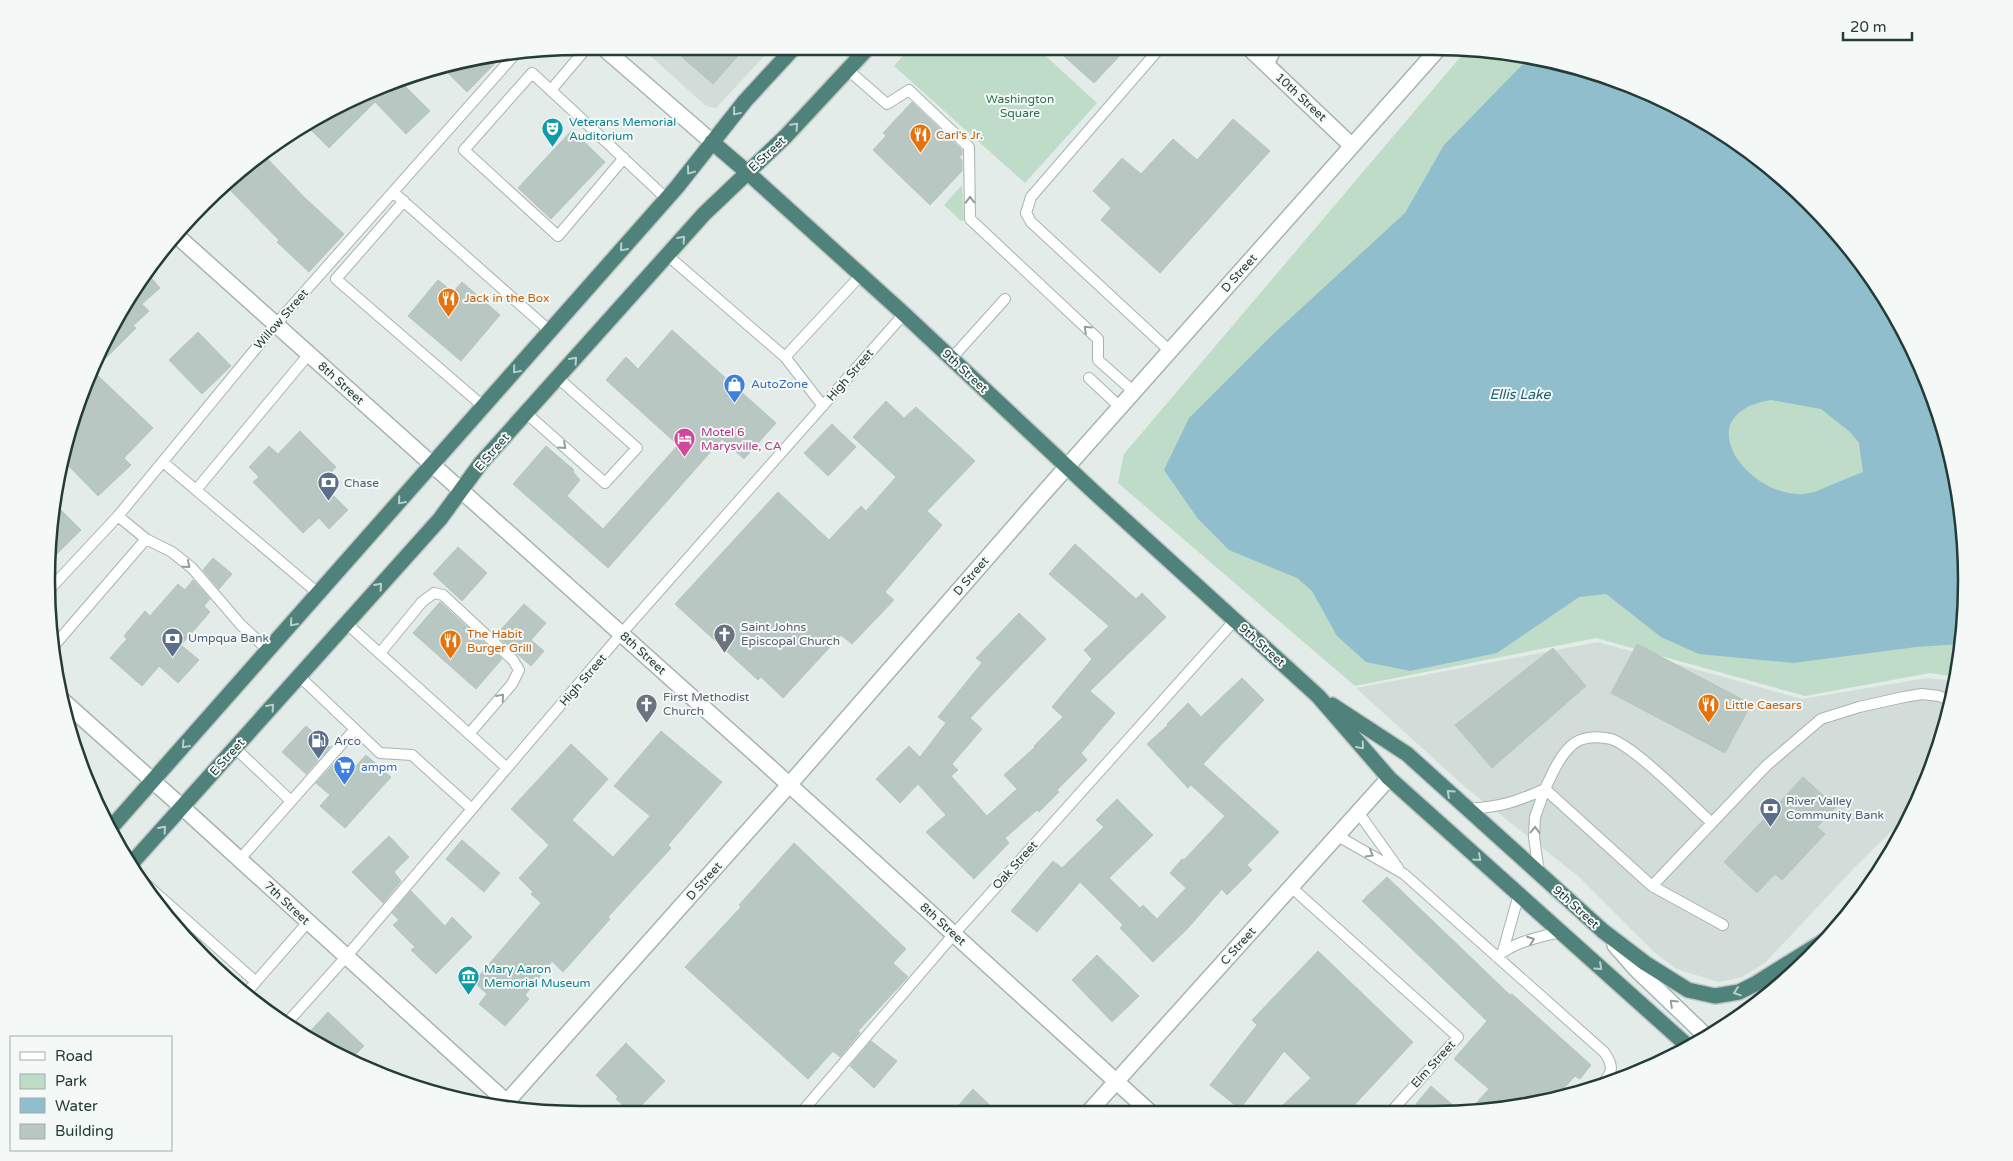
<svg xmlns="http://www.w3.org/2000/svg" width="2013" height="1161" viewBox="0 0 2013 1161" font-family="'Varela Round',sans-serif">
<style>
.built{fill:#d2dcd8}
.green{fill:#bedcc8}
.water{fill:#90becd;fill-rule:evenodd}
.building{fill:#b9c7c2;stroke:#b6c5c0}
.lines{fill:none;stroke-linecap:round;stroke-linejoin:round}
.service-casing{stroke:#a6b4b0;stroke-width:12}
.minor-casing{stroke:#a6b4b0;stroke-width:18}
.secondary-casing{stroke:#a3b7b2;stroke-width:18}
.trunk-casing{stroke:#c2c8c7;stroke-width:18}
.service{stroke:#fff;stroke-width:10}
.minor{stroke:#fff;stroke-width:15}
.secondary{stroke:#fff;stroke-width:15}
.trunk{stroke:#4e827a;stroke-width:15}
.oneway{stroke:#bacfcb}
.oneway2{stroke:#929e9c}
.labels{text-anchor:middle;stroke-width:4;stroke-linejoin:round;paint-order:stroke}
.street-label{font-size:12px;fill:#243c38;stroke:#f4f9f7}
.park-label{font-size:12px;fill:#31704f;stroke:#f4f9f7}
.culture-label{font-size:12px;fill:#0d838f;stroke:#f4f9f7;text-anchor:start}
.food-label{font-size:12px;fill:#c56008;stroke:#f4f9f7;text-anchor:start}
.shop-label{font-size:12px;fill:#366cbe;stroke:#f4f9f7;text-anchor:start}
.hotel-label{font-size:12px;fill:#b23c85;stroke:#f4f9f7;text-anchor:start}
.service-label{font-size:12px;fill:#4e5e75;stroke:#f4f9f7;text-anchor:start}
.worship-label{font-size:12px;fill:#5b616d;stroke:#f4f9f7;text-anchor:start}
.water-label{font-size:14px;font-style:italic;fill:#226074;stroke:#f4f9f7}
.rim{fill:none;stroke:#243c38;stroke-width:2.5}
</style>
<rect width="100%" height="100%" fill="#e3ece9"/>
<path class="built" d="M644 50H770L716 108 706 106Z
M1598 642 1802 699 1927 678 1957 681 1926 785 1912 811 1855 867 1765 963 1742 977 1719 982 1676 969 1653 951 1578 876 1465 787 1356 688Z"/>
<path class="green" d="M1468 48 1604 75 1729 136 1810 203 1877 283 1926 376 1956 476 1967 580 1957 677 1930 673 1805 696 1596 638 1355 686 1118 483 1124 454Z
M909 49H1038L1097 103 1025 183 894 66Z
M962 185 964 220 961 221 944 205Z"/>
<path class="water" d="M1528 59 1604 75 1729 136 1810 203 1877 283 1926 376 1956 476 1967 580 1961 644 1916 647 1793 663 1699 654 1661 637 1606 594 1579 597 1497 653 1410 671 1366 662 1337 636 1312 591 1297 578 1229 550 1198 519 1164 470 1189 418 1270 337 1405 213 1444 145ZM1771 400 1821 409 1850 432 1859 443 1863 472C1854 476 1844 479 1836 483 1825 487 1819 492 1804 494 1748 498 1685 414 1771 400Z"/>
<path class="building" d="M1056 49H1126L1094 83Z
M674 50H743L713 84Z
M506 52 467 92 442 67 499 54Z
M398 79 430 111 406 134 375 102 329 148 306 125 344 101Z
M912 102 962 150V155L959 157 962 160V171L930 205 873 150 886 136 883 133Z
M1233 119 1270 151 1160 273 1101 220 1111 208 1093 191 1122 158 1141 174 1173 139 1197 160Z
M572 130 605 162 551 219 518 188Z
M262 153 304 197 344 234 309 272 277 242 279 240 224 184Z
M146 272 160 288 142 304 149 311 133 326 136 328 93 371 153 428 124 458 131 465 98 496 61 458 65 442 101 344 136 283Z
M438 280 453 292 462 282 500 315 461 361 408 316Z
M672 330 776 423 744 459 722 439 608 568 513 484 546 446 574 470 573 472 580 480 567 496 603 529 678 445 606 380 626 357 638 369Z
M198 332 231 366 202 394 169 360Z
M886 401 904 418 916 407 975 461 927 511 942 525 885 592 894 600 852 644 841 635 783 698 761 677 758 680 675 604 778 492 829 540 861 506 866 511 896 477 853 437Z
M832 424 856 447 828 476 804 453Z
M300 431 336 467 321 483 348 510 329 529 319 518 303 533 253 482 259 477 249 467 269 446 278 454Z
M53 502 81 530 49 562 51 511Z
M1075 544 1136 599 1142 593 1166 617 1090 691 1115 713 1081 753 1087 760 1057 790 1059 792 1039 812 1037 810 1005 838 1009 843 974 879 926 832 946 815 918 784 900 803 876 779 909 746 920 757 946 723 938 717 982 663 976 658 1019 613 1046 639 970 718 982 729 952 764 958 770 951 776 987 816 1017 789 1004 775 1035 747 1034 746 1063 717 1052 707 1092 659 1084 650 1109 626 1049 574Z
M458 547 487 573 462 601 433 574Z
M213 558 232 574 219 589 203 570Z
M193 580 210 599 204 606 210 612 181 645 199 660 178 683 159 666 142 686 110 658 127 639 124 636 145 611 150 616 178 584 185 590Z
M440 602 502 659 476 689 413 633Z
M524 604 546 623 531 640 544 651 531 666 496 635Z
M1637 644 1751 704 1725 753 1611 693Z
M1553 648 1586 686 1492 768 1455 725Z
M1242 678 1264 700 1203 764 1279 832 1247 865 1252 870 1227 895 1222 889 1188 928 1153 962 1120 928 1123 925 1080 882 1037 932 1011 911 1053 861 1062 868 1104 827 1096 820 1117 799 1153 835 1109 878 1140 908 1143 905 1157 919 1186 888 1170 873 1182 859 1184 860 1225 816 1191 785 1188 788 1147 744 1168 725 1167 724 1188 703 1201 717Z
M306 726 330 747 306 774 282 752Z
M661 731 722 782 668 845 671 848 608 917 610 919 563 972 552 961 525 995 529 999 505 1026 479 1004 487 994 474 982 541 903 531 894 533 892 519 878 549 845 511 809 571 744 608 779 572 820 613 857 650 816 614 786Z
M366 755 391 777 345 828 320 806 330 795 316 783 340 757 353 769Z
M1803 777 1836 807 1817 827 1825 834 1782 880 1775 874 1757 893 1724 862Z
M389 836 409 857 394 872 401 881 383 903 352 872Z
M462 840 500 873 484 892 446 859Z
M794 843 906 949 893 963 908 977 858 1031 860 1033 840 1057 833 1051 808 1079 685 967 741 907 739 905Z
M1387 877 1510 995 1512 994 1591 1065 1580 1079 1575 1076 1557 1096 1466 1114 1489 1089 1454 1059 1487 1021 1362 901Z
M411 891 445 926 452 917 472 937 436 974 411 950 415 947 393 925 399 920 392 913Z
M1318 951 1413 1042 1346 1114H1274L1311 1078 1284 1051 1240 1109 1210 1085 1257 1025 1252 1020Z
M1097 955 1139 996 1112 1022 1072 980Z
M328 1012 364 1046 352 1058 306 1036Z
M871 1041 897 1061 874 1088 850 1066Z
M626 1043 665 1081 633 1114 616 1099 618 1097 596 1075Z
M1431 1086 1463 1114H1426L1416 1104Z
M973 1089 999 1114H951Z"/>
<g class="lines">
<defs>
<path id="service" d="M1159 49 1031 197 1026 213 1031 222 1170 351
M848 70 887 104 909 90 969 147 970 219 1098 339V360L1134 392
M551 90 584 51
M624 158 558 236 464 150 532 73C577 114 622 157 667 199
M393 192 550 331
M404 201 336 279 484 407
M667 255 785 357 823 406
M785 357 861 275
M951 359 1005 299
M1089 378 1120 407
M526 413 605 483 637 448 558 378
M163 462 196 490 309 354
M196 490 319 594
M146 539 172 552 192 568 241 625 269 651
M48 591 118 516 276 324 518 51
M346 623 507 768
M52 648 146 539 118 516
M380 653 422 602 434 593 443 595 513 660 519 670 512 684 469 734
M299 676 380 753 412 755 472 809
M235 748 291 801
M1468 809C1500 807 1516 802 1545 789
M1358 812 1398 868
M1712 823C1691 804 1634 746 1611 739 1598 736 1581 736 1571 746 1559 757 1552 774 1545 789L1652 886 1766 766 1821 719 1859 707 1904 697 1922 694 1939 696 1951 701
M1336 835 1404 874 1604 1052C1616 1068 1611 1074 1600 1087
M240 859 355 729
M1539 873 1534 837 1535 817 1545 789
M139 878 256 982
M1652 886 1723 925
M1291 887 1458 1037 1389 1114
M1503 951 1519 894
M1497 957C1513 942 1539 937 1560 932
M247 992 308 922
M285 1025 346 957 621 634 904 314
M800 1114 954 934 1235 620"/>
<path id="minor" d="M1249 48 1352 146
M607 51 712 142
M1266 64 1274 48
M176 235 762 760 1152 1114
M61 699 182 807 512 1107
M504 1105 789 785 1041 496 1439 48
M1087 1114 1389 778"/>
<path id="secondary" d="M1615 945 1636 969 1707 1037"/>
<path id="trunk" d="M712 142 747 172 904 314 1094 492 1318 696 1389 778 1690 1048
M1332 705 1407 754 1603 931 1645 963 1688 990 1715 996 1739 992 1755 984 1824 941
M109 830 677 187 745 101 792 50
M130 865 440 519 481 463 704 214 786 136 866 50"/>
</defs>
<use href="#service" class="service-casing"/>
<use href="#minor" class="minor-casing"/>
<use href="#secondary" class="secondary-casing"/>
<use href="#trunk" class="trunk-casing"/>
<use href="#service" class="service"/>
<use href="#minor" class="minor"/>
<use href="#secondary" class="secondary"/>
<use href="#trunk" class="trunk"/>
</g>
<defs><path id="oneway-chevron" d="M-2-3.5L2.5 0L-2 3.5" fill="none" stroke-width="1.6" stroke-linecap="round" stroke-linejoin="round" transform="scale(1.25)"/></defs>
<g class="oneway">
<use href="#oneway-chevron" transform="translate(736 112) rotate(130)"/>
<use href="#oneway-chevron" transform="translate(795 126) rotate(-47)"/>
<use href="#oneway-chevron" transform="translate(690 171) rotate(127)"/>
<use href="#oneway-chevron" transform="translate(682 239) rotate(-48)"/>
<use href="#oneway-chevron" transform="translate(623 248) rotate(131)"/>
<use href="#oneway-chevron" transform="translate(574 360) rotate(-48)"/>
<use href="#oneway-chevron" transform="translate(516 370) rotate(131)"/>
<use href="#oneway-chevron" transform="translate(401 501) rotate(131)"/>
<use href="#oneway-chevron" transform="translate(379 586) rotate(-48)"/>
<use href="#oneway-chevron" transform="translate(293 623) rotate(131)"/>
<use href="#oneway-chevron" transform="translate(271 707) rotate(-48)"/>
<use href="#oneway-chevron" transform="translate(185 745) rotate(132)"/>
<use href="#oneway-chevron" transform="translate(1361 746) rotate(49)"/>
<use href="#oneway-chevron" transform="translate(1450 793) rotate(-138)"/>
<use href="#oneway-chevron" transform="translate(163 829) rotate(-48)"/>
<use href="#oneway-chevron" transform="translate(1478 858) rotate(42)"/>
<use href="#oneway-chevron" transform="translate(1599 967) rotate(42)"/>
<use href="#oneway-chevron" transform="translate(1737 992) rotate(161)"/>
</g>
<g class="oneway2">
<use href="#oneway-chevron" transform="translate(970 200) rotate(-91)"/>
<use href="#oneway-chevron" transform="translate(1087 329) rotate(-137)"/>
<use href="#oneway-chevron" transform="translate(563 446) rotate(42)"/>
<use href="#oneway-chevron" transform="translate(187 565) rotate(41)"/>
<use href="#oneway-chevron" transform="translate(501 697) rotate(-49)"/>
<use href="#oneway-chevron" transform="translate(1535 830) rotate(-89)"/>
<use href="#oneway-chevron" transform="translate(1370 854) rotate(30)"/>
<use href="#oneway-chevron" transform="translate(1531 940) rotate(-20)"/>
<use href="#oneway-chevron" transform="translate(1673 1003) rotate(-137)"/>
</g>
<defs>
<symbol id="theatre-pin" viewBox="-11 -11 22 30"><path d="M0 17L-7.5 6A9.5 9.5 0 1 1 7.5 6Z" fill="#0f9aa8" stroke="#f4f9f7"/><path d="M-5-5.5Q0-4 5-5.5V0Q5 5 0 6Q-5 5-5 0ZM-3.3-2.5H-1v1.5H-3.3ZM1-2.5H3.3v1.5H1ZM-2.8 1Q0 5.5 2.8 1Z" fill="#fff"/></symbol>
<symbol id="restaurant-pin" viewBox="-11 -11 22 30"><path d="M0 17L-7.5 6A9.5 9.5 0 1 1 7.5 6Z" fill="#e8710a" stroke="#f4f9f7"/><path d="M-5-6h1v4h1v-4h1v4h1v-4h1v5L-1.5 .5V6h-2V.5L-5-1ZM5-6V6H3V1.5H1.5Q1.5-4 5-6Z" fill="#fff"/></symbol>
<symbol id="shop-pin" viewBox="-11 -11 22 30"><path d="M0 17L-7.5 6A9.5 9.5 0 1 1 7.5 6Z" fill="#3f7fe0" stroke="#f4f9f7"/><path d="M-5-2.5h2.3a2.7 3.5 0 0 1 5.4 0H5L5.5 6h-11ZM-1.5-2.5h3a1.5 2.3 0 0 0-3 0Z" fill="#fff"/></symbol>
<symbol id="hotel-pin" viewBox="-11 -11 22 30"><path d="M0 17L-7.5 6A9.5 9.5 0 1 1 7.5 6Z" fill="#d1479c" stroke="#f4f9f7"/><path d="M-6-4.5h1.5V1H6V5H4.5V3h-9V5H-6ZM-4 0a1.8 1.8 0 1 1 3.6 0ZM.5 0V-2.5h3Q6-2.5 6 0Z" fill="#fff"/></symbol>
<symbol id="bank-pin" viewBox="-11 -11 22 30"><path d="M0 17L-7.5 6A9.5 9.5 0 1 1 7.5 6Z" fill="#5c6f8a" stroke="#f4f9f7"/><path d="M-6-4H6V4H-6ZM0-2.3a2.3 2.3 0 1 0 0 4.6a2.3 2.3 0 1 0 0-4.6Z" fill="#fff"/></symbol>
<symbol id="church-pin" viewBox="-11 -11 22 30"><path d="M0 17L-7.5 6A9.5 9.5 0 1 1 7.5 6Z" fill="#6b7280" stroke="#f4f9f7"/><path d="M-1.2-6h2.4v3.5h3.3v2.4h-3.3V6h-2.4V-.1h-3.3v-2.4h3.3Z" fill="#fff"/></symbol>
<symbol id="fuel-pin" viewBox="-11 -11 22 30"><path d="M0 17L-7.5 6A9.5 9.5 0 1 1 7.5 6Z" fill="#5c6f8a" stroke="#f4f9f7"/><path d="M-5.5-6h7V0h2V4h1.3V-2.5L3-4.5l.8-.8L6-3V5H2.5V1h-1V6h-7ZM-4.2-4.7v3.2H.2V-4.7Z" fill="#fff"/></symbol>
<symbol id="supermarket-pin" viewBox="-11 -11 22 30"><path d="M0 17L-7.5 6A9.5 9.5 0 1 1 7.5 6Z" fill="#3f7fe0" stroke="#f4f9f7"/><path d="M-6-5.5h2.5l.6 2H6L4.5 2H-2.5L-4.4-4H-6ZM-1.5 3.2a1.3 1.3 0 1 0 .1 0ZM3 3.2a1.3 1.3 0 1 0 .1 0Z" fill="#fff"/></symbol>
<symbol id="museum-pin" viewBox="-11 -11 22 30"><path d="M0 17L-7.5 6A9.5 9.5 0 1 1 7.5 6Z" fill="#0f9aa8" stroke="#f4f9f7"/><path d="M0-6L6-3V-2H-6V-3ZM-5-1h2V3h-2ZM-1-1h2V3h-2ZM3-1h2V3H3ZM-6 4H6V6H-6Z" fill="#fff"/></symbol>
</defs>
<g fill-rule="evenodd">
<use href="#theatre-pin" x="540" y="116" width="25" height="34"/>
<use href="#restaurant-pin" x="908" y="122" width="25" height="34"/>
<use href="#restaurant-pin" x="436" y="286" width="25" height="34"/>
<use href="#shop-pin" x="722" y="372" width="25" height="34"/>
<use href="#hotel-pin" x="672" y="426" width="25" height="34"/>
<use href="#bank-pin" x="316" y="470" width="25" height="34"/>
<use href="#church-pin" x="712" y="622" width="25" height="34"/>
<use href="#bank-pin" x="160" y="626" width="25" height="34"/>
<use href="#restaurant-pin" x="438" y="628" width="25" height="34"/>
<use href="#church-pin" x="634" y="692" width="25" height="34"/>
<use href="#restaurant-pin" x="1696" y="692" width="25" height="34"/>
<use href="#fuel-pin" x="306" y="728" width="25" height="34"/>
<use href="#supermarket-pin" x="332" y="754" width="25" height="34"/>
<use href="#bank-pin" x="1758" y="796" width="25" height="34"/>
<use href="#museum-pin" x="456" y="964" width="25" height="34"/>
</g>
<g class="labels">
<g class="street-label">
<text transform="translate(1301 97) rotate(43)" y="4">10th Street</text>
<text transform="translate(767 154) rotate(-43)" y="4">E Street</text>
<text transform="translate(1239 273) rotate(-48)" y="4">D Street</text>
<text transform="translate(281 319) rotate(-49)" y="4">Willow Street</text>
<text transform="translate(965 371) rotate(43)" y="4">9th Street</text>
<text transform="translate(850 375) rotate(-49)" y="4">High Street</text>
<text transform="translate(341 383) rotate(42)" y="4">8th Street</text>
<text transform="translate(492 452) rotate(-49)" y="4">E Street</text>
<text transform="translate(971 576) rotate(-49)" y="4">D Street</text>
<text transform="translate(1262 645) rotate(42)" y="4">9th Street</text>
<text transform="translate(643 653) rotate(42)" y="4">8th Street</text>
<text transform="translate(583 680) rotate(-49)" y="4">High Street</text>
<text transform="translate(227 757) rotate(-48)" y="4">E Street</text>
<text transform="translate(1015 865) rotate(-48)" y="4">Oak Street</text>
<text transform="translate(704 881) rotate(-48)" y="4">D Street</text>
<text transform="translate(287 903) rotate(43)" y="4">7th Street</text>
<text transform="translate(1576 907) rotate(42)" y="4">9th Street</text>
<text transform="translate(943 924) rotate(42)" y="4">8th Street</text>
<text transform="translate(1238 946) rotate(-48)" y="4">C Street</text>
<text transform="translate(1433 1064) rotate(-48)" y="4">Elm Street</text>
</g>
<g class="park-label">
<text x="1020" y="103">Washington<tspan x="1020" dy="14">Square</tspan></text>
</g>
<g class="culture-label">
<text x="569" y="126">Veterans Memorial<tspan x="569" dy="14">Auditorium</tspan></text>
<text x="484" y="973">Mary Aaron<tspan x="484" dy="14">Memorial Museum</tspan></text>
</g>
<g class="food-label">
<text x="936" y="139">Carl's Jr.</text>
<text x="464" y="302">Jack in the Box</text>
<text x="467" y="638">The Habit<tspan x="467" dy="14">Burger Grill</tspan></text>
<text x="1725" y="709">Little Caesars</text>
</g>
<g class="shop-label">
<text x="751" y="388">AutoZone</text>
<text x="361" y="771">ampm</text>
</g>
<g class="hotel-label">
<text x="701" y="436">Motel 6<tspan x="701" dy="14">Marysville, CA</tspan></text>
</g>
<g class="service-label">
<text x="344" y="487">Chase</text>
<text x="188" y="642">Umpqua Bank</text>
<text x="334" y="745">Arco</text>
<text x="1786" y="805">River Valley<tspan x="1786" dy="14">Community Bank</tspan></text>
</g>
<g class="worship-label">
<text x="741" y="631">Saint Johns<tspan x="741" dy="14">Episcopal Church</tspan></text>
<text x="663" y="701">First Methodist<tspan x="663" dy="14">Church</tspan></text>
</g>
<g class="water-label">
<text x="1520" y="399">Ellis Lake</text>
</g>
</g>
<path d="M0 0H2013V1161H0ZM580 55H1433A525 525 0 0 1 1958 580V581A525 525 0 0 1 1433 1106H580A525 525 0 0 1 55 581V580A525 525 0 0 1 580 55Z" fill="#f4f9f7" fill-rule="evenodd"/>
<path class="rim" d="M580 55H1433A525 525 0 0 1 1958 580V581A525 525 0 0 1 1433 1106H580A525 525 0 0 1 55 581V580A525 525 0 0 1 580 55Z"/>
<rect x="10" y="1036" width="162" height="115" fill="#f4f9f7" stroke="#a1adab"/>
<rect x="20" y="1052" width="25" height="8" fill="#ffffff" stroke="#a1adab"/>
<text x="55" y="1061" font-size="15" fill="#243c38">Road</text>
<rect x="20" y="1074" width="25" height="15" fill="#bedcc8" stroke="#a1adab"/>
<text x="55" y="1086" font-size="15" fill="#243c38">Park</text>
<rect x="20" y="1098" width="25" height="15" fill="#90becd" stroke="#a1adab"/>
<text x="55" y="1111" font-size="15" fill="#243c38">Water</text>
<rect x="20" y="1124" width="25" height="15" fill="#b9c7c2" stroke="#a1adab"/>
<text x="55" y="1136" font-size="15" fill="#243c38">Building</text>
<path d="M1843 32v8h69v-8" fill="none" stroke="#243c38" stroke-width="2.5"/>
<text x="1850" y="32" font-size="15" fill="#243c38" stroke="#f4f9f7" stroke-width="4" paint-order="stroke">20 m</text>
</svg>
